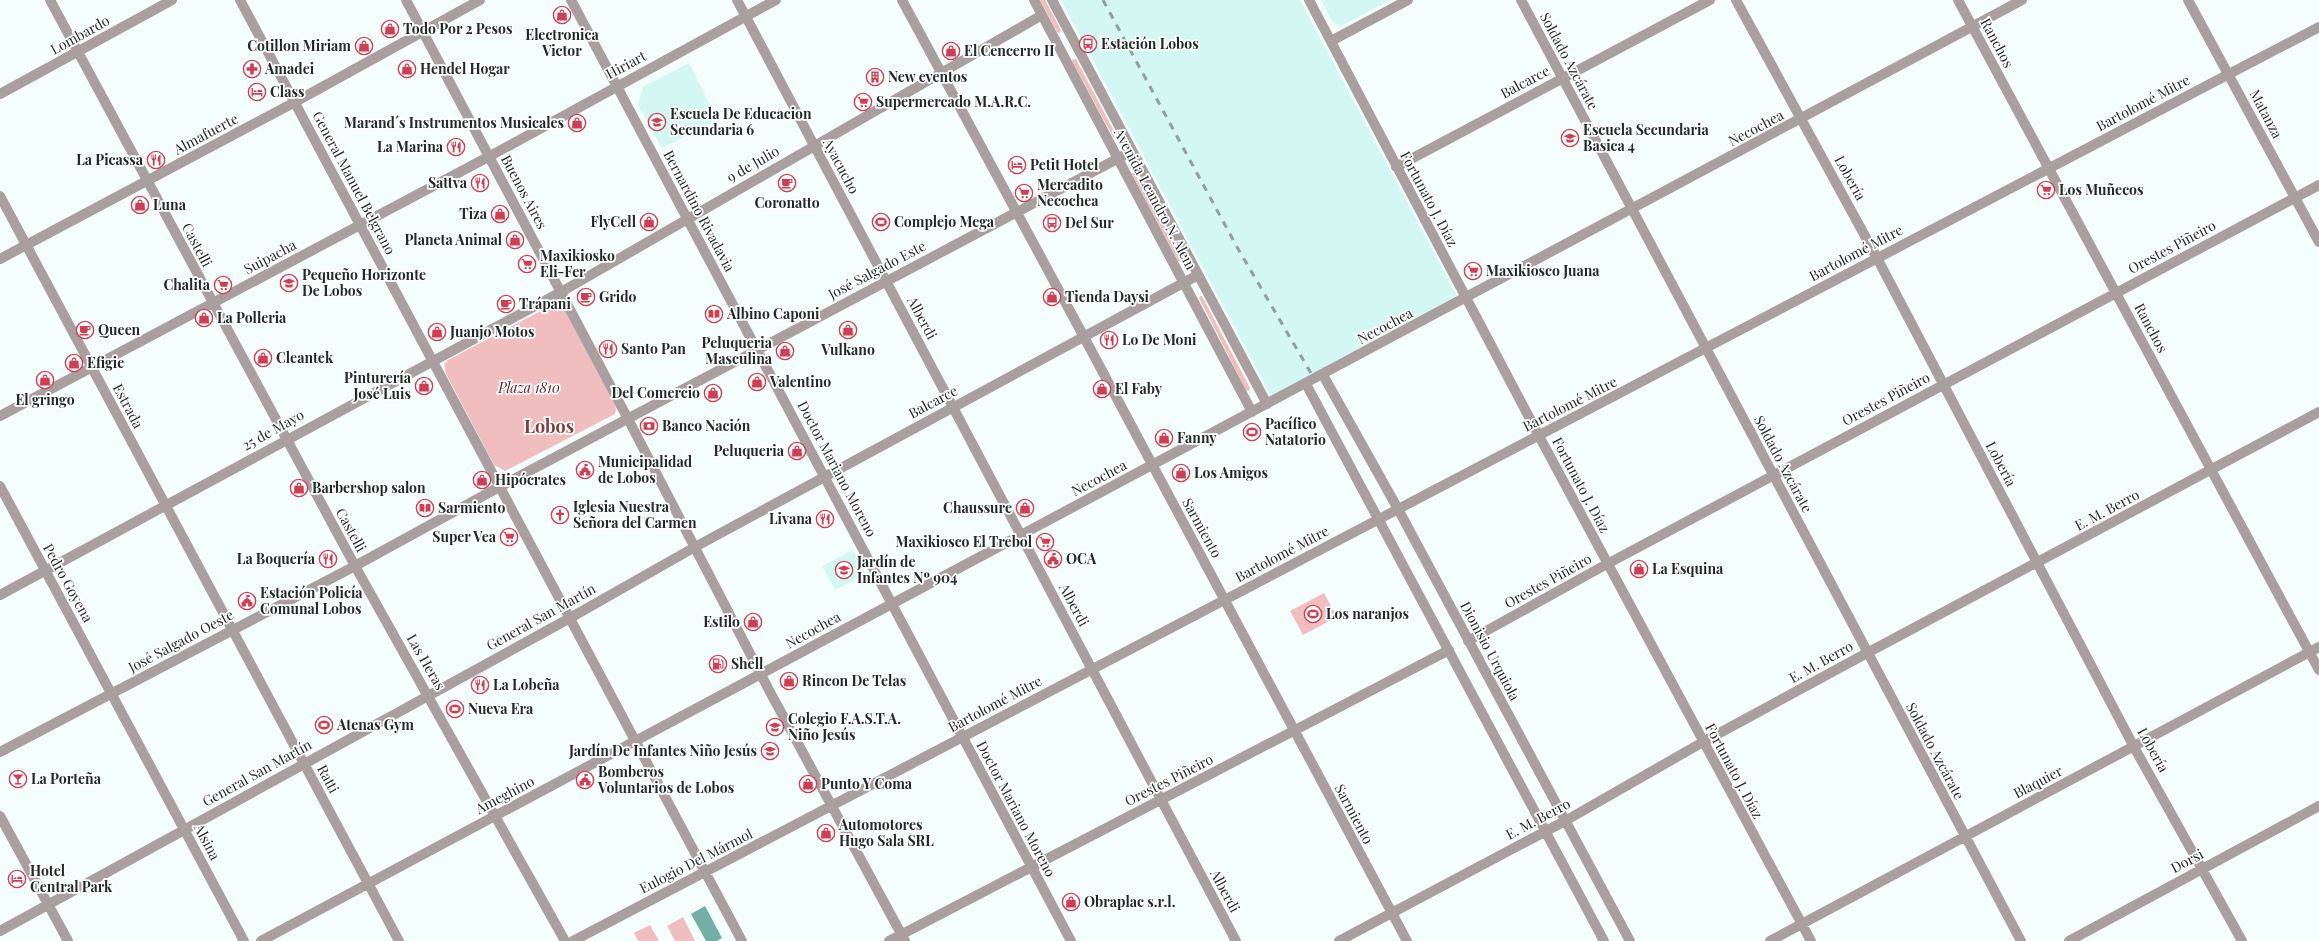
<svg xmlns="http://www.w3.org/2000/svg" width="2319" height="941" viewBox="0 0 2319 941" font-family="'Playfair Display',serif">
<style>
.built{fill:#d3f7f2}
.green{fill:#f1bebf}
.water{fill:#73aea7}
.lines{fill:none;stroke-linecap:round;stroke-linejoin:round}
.minor{stroke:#a99f9f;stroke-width:10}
.rail{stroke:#949e9c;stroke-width:3;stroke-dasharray:7 7;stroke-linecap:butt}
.labels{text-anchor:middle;stroke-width:3.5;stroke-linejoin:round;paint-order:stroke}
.poi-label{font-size:14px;font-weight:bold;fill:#202a28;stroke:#fff;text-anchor:start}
.street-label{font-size:14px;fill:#202a28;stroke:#fff}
.park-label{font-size:14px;font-style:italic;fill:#5b1c23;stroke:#fff}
.district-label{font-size:18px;font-weight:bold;fill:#853c42;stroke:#fff}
</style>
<rect width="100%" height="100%" fill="#f4fefc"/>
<path class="built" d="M1061 0H1300L1457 296 1271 396Z
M1321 0H1390L1341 26 1333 22Z
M689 63 717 120 662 148 638 105 643 87Z
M853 550 866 574 835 590 822 566Z"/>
<path class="green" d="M1040 0H1045L1061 30 1060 33 1057 32Z
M1073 59H1076L1116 135 1115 138 1113 137 1072 61Z
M1133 172H1136L1182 259 1181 262 1178 261 1132 174Z
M1200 296H1202L1250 388 1249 391 1246 390 1199 298Z
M556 303 564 308 614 403 616 409 615 414 505 471 494 465 446 374 444 364 448 360Z
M1324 593 1337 617 1303 635 1290 611Z
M683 917 695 941H675L667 926Z
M650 925 659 941H638L634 933Z"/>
<path class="water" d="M705 906 722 938 717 941H706L691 914Z"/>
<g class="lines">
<path class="minor" d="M50 0 355 566 565 941
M240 0 742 941
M406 0 628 419 770 692 905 941
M571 0 1071 941
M737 0 1236 941
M902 0 1084 337 1407 941
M1034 0 1252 412
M1052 0 1267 404
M1309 0 1539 436 1811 941
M1521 0 2021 941
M1736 0 1877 258 2134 747 2242 941
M1958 0 2319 670
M2188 0 2319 242
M1331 41 1408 0
M0 94 172 0
M1396 167 1710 0
M0 196 399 941
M0 259 295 102 480 0
M1323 375 1398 509 1630 941
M1306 384 1604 941
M0 416 490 156 776 0
M0 486 244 941
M0 595 561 292 1042 15
M1468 641 1607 564 2319 185
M0 752 355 566 501 486 1132 151
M0 816 68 941
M0 931 570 618 695 547 1198 275
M261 941 2022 0
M573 941 2319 27
M889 941 1449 650
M1339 941 1565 821 1703 742 1867 653 2319 412
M1770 941 2319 647
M2069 941 2319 806"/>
<path class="rail" d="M1103 0 1237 247 1315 380"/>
</g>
<defs>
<symbol id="shop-ring" viewBox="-11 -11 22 22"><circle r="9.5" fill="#fff" stroke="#cf3f54" stroke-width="1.5"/><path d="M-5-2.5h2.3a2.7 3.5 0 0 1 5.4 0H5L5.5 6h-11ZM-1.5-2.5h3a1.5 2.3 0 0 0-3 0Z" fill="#cf3f54"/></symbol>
<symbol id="bus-ring" viewBox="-11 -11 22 22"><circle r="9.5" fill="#fff" stroke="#cf3f54" stroke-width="1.5"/><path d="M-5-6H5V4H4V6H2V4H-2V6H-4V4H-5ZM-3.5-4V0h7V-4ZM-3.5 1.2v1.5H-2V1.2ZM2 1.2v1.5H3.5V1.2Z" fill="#cf3f54"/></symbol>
<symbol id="pharmacy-ring" viewBox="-11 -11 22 22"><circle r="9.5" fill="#fff" stroke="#cf3f54" stroke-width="1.5"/><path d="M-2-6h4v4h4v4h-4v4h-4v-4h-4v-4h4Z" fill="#cf3f54"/></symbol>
<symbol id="building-ring" viewBox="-11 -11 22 22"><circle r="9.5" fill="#fff" stroke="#cf3f54" stroke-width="1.5"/><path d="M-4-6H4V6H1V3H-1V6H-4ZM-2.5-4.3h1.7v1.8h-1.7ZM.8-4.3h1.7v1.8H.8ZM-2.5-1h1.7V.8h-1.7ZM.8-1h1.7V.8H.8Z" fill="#cf3f54"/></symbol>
<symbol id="hotel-ring" viewBox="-11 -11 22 22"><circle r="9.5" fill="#fff" stroke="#cf3f54" stroke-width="1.5"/><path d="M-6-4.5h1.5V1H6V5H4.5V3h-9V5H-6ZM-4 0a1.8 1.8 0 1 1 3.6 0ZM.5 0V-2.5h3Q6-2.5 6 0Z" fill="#cf3f54"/></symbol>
<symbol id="supermarket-ring" viewBox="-11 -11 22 22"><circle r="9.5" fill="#fff" stroke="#cf3f54" stroke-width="1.5"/><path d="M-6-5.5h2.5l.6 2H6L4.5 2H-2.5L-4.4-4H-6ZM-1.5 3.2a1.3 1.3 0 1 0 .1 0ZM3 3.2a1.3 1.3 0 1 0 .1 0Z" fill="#cf3f54"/></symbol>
<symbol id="school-ring" viewBox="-11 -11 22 22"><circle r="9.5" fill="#fff" stroke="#cf3f54" stroke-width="1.5"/><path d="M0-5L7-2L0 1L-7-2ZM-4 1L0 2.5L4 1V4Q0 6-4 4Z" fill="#cf3f54"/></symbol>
<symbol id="restaurant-ring" viewBox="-11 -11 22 22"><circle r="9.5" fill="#fff" stroke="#cf3f54" stroke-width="1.5"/><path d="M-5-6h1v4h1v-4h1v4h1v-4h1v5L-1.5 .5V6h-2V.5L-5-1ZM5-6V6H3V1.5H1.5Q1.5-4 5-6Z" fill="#cf3f54"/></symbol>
<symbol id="cafe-ring" viewBox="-11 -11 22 22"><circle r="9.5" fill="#fff" stroke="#cf3f54" stroke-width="1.5"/><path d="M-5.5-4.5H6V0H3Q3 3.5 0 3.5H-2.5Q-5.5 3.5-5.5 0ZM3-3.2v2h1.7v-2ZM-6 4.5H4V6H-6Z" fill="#cf3f54"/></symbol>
<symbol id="stadium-ring" viewBox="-11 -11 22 22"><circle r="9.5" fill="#fff" stroke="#cf3f54" stroke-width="1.5"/><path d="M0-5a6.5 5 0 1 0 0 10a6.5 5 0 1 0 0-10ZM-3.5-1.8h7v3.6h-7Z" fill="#cf3f54"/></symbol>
<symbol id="library-ring" viewBox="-11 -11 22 22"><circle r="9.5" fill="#fff" stroke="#cf3f54" stroke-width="1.5"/><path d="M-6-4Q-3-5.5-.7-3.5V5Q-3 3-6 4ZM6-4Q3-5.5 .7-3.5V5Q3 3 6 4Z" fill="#cf3f54"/></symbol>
<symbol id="bank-ring" viewBox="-11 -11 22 22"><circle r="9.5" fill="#fff" stroke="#cf3f54" stroke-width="1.5"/><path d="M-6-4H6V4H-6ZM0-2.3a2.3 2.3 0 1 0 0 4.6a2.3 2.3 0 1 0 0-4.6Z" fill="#cf3f54"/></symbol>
<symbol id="civic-ring" viewBox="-11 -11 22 22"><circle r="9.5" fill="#fff" stroke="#cf3f54" stroke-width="1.5"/><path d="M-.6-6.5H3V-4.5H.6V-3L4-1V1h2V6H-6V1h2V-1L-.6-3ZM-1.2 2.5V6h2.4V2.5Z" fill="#cf3f54"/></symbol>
<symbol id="church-ring" viewBox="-11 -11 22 22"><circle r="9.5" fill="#fff" stroke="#cf3f54" stroke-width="1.5"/><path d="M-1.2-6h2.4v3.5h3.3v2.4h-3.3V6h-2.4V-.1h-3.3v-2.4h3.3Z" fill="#cf3f54"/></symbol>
<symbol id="fuel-ring" viewBox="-11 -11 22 22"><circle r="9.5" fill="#fff" stroke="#cf3f54" stroke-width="1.5"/><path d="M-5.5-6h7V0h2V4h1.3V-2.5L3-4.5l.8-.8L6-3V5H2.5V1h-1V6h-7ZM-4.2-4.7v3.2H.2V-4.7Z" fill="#cf3f54"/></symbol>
<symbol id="bar-ring" viewBox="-11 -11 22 22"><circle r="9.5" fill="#fff" stroke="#cf3f54" stroke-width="1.5"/><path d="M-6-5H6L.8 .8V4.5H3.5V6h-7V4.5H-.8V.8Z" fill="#cf3f54"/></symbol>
</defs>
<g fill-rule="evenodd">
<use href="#shop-ring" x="552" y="5" width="20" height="20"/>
<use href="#shop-ring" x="380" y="19" width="20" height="20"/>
<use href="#bus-ring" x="1078" y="34" width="20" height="20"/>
<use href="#shop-ring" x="354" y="36" width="20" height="20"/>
<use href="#shop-ring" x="941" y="41" width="20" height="20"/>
<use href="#pharmacy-ring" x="242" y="59" width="20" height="20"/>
<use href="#shop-ring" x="397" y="59" width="20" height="20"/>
<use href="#building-ring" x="865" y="67" width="20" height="20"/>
<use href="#hotel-ring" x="247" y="82" width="20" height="20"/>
<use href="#supermarket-ring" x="853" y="92" width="20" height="20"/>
<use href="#school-ring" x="647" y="112" width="20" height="20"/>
<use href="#shop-ring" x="567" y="113" width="20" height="20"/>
<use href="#school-ring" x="1560" y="128" width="20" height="20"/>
<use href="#restaurant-ring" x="446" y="137" width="20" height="20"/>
<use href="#restaurant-ring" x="146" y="150" width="20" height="20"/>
<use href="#hotel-ring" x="1007" y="155" width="20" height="20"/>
<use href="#restaurant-ring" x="470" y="173" width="20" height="20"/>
<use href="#cafe-ring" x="777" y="173" width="20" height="20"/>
<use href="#supermarket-ring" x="2036" y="180" width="20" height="20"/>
<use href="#supermarket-ring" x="1014" y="183" width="20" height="20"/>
<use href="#shop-ring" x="130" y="195" width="20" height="20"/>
<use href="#shop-ring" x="490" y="204" width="20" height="20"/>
<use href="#shop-ring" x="639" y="212" width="20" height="20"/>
<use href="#stadium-ring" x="871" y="212" width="20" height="20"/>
<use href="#bus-ring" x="1042" y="213" width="20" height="20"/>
<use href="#shop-ring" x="505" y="230" width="20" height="20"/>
<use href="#supermarket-ring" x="517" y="254" width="20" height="20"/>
<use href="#supermarket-ring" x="1463" y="261" width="20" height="20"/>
<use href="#school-ring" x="279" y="273" width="20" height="20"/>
<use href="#supermarket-ring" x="213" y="275" width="20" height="20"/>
<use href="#cafe-ring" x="576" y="287" width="20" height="20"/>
<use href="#shop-ring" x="1042" y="287" width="20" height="20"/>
<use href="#cafe-ring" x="496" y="294" width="20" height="20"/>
<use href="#library-ring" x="704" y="304" width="20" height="20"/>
<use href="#shop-ring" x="194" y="308" width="20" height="20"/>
<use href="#cafe-ring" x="75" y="320" width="20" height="20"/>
<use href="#shop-ring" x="838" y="320" width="20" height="20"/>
<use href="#shop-ring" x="427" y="322" width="20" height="20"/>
<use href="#restaurant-ring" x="1099" y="330" width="20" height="20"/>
<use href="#restaurant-ring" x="598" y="339" width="20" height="20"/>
<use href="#shop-ring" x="775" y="341" width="20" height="20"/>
<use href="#shop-ring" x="253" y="348" width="20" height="20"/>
<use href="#shop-ring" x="64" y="353" width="20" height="20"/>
<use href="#shop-ring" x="35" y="370" width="20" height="20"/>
<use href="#shop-ring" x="747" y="372" width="20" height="20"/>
<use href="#shop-ring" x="414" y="376" width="20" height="20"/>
<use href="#shop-ring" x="1092" y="379" width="20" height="20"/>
<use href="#shop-ring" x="703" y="383" width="20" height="20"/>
<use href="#bank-ring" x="639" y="416" width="20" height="20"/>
<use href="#stadium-ring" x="1242" y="422" width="20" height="20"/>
<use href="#shop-ring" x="1154" y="428" width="20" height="20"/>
<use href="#shop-ring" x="787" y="441" width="20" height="20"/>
<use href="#civic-ring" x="575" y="460" width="20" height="20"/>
<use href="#shop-ring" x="1171" y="463" width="20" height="20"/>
<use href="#shop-ring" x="472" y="470" width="20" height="20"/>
<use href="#shop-ring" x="289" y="478" width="20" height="20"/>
<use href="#library-ring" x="415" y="498" width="20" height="20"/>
<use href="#shop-ring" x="1015" y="498" width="20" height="20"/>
<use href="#church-ring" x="550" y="505" width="20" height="20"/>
<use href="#restaurant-ring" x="815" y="509" width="20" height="20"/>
<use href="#supermarket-ring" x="499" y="527" width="20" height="20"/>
<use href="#supermarket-ring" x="1035" y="532" width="20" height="20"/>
<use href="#restaurant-ring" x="318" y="549" width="20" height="20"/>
<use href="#civic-ring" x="1043" y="549" width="20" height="20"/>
<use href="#shop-ring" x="1629" y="559" width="20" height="20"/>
<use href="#school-ring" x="834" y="560" width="20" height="20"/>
<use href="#civic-ring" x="237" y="591" width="20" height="20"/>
<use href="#stadium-ring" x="1303" y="604" width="20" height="20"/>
<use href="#shop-ring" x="743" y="612" width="20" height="20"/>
<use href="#fuel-ring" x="708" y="654" width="20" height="20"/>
<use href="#shop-ring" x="779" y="671" width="20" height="20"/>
<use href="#restaurant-ring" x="470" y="675" width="20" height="20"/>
<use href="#stadium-ring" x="445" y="699" width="20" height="20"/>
<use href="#stadium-ring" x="314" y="715" width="20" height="20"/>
<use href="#school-ring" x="765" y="717" width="20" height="20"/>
<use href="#school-ring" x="760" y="741" width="20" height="20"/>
<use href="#bar-ring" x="8" y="769" width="20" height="20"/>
<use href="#civic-ring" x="575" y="770" width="20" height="20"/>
<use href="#shop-ring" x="798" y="774" width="20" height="20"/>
<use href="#shop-ring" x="816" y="823" width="20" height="20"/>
<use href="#hotel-ring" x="7" y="869" width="20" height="20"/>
<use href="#shop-ring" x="1061" y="892" width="20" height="20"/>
</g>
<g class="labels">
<g class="poi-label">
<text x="403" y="34">Todo Por 2 Pesos</text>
<text x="562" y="40" text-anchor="middle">Electronica<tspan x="562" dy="16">Victor</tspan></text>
<text x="1101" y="49">Estación Lobos</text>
<text x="351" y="51" text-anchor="end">Cotillon Miriam</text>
<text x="964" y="56">El Cencerro II</text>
<text x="265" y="74">Amadei</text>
<text x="420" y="74">Hendel Hogar</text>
<text x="888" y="82">New eventos</text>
<text x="270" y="97">Class</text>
<text x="876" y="107">Supermercado M.A.R.C.</text>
<text x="670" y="119">Escuela De Educacion<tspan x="670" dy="16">Secundaria 6</tspan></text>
<text x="564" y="128" text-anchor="end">Marand´s Instrumentos Musicales</text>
<text x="1583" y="135">Escuela Secundaria<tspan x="1583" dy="16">Basica 4</tspan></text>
<text x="443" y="152" text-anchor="end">La Marina</text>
<text x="143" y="165" text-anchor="end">La Picassa</text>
<text x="1030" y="170">Petit Hotel</text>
<text x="467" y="188" text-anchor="end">Sattva</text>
<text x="1037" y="190">Mercadito<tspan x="1037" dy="16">Necochea</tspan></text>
<text x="2059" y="195">Los Muñecos</text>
<text x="787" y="208" text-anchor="middle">Coronatto</text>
<text x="153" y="210">Luna</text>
<text x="487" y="219" text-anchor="end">Tiza</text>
<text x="636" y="227" text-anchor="end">FlyCell</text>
<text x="894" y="227">Complejo Mega</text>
<text x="1065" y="228">Del Sur</text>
<text x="502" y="245" text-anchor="end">Planeta Animal</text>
<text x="540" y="261">Maxikiosko<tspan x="540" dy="16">Eli-Fer</tspan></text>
<text x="1486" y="276">Maxikiosco Juana</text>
<text x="302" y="280">Pequeño Horizonte<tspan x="302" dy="16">De Lobos</tspan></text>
<text x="210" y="290" text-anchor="end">Chalita</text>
<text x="599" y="302">Grido</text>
<text x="1065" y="302">Tienda Daysi</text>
<text x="519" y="309">Trápani</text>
<text x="727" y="319">Albino Caponi</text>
<text x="217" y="323">La Polleria</text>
<text x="98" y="335">Queen</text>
<text x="450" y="337">Juanjo Motos</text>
<text x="1122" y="345">Lo De Moni</text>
<text x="772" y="348" text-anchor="end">Peluqueria<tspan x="772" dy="16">Masculina</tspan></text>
<text x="621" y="354">Santo Pan</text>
<text x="848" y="355" text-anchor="middle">Vulkano</text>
<text x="276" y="363">Cleantek</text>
<text x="87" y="368">Efigie</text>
<text x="411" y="383" text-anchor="end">Pinturería<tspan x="411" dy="16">José Luis</tspan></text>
<text x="770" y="387">Valentino</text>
<text x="1115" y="394">El Faby</text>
<text x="700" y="398" text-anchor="end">Del Comercio</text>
<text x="45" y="405" text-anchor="middle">El gringo</text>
<text x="1265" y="429">Pacífico<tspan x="1265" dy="16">Natatorio</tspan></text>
<text x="662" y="431">Banco Nación</text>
<text x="1177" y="443">Fanny</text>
<text x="784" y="456" text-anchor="end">Peluqueria</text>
<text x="598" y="467">Municipalidad<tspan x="598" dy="16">de Lobos</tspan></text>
<text x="1194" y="478">Los Amigos</text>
<text x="495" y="485">Hipócrates</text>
<text x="312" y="493">Barbershop salon</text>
<text x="573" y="512">Iglesia Nuestra<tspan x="573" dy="16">Señora del Carmen</tspan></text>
<text x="438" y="513">Sarmiento</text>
<text x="1012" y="513" text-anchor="end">Chaussure</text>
<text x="812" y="524" text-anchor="end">Livana</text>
<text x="496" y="542" text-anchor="end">Super Vea</text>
<text x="1032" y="547" text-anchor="end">Maxikiosco El Trebol</text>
<text x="315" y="564" text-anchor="end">La Boquería</text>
<text x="1066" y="564">OCA</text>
<text x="857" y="567">Jardín de<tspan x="857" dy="16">Infantes Nº 904</tspan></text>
<text x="1652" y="574">La Esquina</text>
<text x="260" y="598">Estación Policía<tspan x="260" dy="16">Comunal Lobos</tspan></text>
<text x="1326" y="619">Los naranjos</text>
<text x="740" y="627" text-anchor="end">Estilo</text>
<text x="731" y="669">Shell</text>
<text x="802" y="686">Rincon De Telas</text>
<text x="493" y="690">La Lobeña</text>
<text x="468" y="714">Nueva Era</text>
<text x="788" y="724">Colegio F.A.S.T.A.<tspan x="788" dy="16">Niño Jesús</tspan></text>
<text x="337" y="730">Atenas Gym</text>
<text x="757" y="756" text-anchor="end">Jardín De Infantes Niño Jesús</text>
<text x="598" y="777">Bomberos<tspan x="598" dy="16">Voluntarios de Lobos</tspan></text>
<text x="31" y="784">La Porteña</text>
<text x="821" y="789">Punto Y Coma</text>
<text x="839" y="830">Automotores<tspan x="839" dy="16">Hugo Sala SRL</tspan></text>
<text x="30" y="876">Hotel<tspan x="30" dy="16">Central Park</tspan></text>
<text x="1084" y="907">Obraplac s.r.l.</text>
</g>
<g class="street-label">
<text transform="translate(80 35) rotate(-29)" y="5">Lombardo</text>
<text transform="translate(1997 43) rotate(62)" y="5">Ranchos</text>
<text transform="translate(1569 61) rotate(62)" y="5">Soldado Azcárate</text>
<text transform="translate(626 65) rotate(-28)" y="5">Hiriart</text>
<text transform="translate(1525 82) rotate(-28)" y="5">Balcarce</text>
<text transform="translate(2143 103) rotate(-28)" y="5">Bartolomé Mitre</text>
<text transform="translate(2266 114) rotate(62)" y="5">Matanza</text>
<text transform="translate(1756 128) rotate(-28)" y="5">Necochea</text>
<text transform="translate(206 134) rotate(-28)" y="5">Almafuerte</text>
<text transform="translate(753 164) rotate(-30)" y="5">9 de Julio</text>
<text transform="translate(841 166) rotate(62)" y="5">Ayacucho</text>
<text transform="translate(1850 178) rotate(61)" y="5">Lobería</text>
<text transform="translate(354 183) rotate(62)" y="5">General Manuel Belgrano</text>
<text transform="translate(524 192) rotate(62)" y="5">Buenos Aires</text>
<text transform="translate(1155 199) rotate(62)" y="5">Avenida Leandro N. Alem</text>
<text transform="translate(1429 199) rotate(62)" y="5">Fortunato J. Díaz</text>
<text transform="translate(699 211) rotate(62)" y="5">Bernardino Rivadavia</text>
<text transform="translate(197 245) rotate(62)" y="5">Castelli</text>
<text transform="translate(2172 247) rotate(-28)" y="5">Orestes Piñeiro</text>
<text transform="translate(1856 253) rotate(-28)" y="5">Bartolomé Mitre</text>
<text transform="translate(270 257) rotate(-28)" y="5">Suipacha</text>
<text transform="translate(877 270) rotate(-28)" y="5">José Salgado Este</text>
<text transform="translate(922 318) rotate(62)" y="5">Alberdi</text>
<text transform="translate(1385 326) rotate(-28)" y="5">Necochea</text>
<text transform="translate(2151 328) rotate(62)" y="5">Ranchos</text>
<text transform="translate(1886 399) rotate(-28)" y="5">Orestes Piñeiro</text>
<text transform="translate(933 402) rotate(-28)" y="5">Balcarce</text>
<text transform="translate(1570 404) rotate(-27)" y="5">Bartolomé Mitre</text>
<text transform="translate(128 406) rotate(62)" y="5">Estrada</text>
<text transform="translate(273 430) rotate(-29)" y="5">25 de Mayo</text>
<text transform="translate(1783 464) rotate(62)" y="5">Soldado Azcárate</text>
<text transform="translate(2001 464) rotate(62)" y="5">Lobería</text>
<text transform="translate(837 469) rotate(62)" y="5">Doctor Mariano Moreno</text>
<text transform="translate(1099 478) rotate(-28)" y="5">Necochea</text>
<text transform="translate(1581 485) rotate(62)" y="5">Fortunato J. Díaz</text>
<text transform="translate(2107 510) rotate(-28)" y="5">E. M. Berro</text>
<text transform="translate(1202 528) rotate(61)" y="5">Sarmiento</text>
<text transform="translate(351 530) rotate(61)" y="5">Castelli</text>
<text transform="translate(1282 554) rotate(-28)" y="5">Bartolomé Mitre</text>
<text transform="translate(1548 581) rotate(-29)" y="5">Orestes Piñeiro</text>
<text transform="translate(68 583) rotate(61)" y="5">Pedro Goyena</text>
<text transform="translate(1074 605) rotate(62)" y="5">Alberdi</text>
<text transform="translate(541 617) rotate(-29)" y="5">General San Martín</text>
<text transform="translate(813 630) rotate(-29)" y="5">Necochea</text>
<text transform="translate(181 641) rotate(-28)" y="5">José Salgado Oeste</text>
<text transform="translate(1490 651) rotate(62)" y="5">Dionisio Urquiola</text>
<text transform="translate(426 662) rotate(60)" y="5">Las Heras</text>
<text transform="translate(1821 662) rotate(-29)" y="5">E. M. Berro</text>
<text transform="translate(995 704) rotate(-28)" y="5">Bartolomé Mitre</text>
<text transform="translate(2153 750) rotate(61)" y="5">Lobería</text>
<text transform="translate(1935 751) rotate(62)" y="5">Soldado Azcárate</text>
<text transform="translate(1734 771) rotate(62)" y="5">Fortunato J. Díaz</text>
<text transform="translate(257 773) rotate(-29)" y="5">General San Martín</text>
<text transform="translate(328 779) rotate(62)" y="5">Ratti</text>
<text transform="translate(1169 780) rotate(-27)" y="5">Orestes Piñeiro</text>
<text transform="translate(2038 782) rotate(-28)" y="5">Blaquier</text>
<text transform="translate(505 795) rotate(-28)" y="5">Ameghino</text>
<text transform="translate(1016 809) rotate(62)" y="5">Doctor Mariano Moreno</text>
<text transform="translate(1354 814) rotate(62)" y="5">Sarmiento</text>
<text transform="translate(1538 819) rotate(-28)" y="5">E. M. Berro</text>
<text transform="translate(207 842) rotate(62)" y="5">Alsina</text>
<text transform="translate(696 861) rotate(-27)" y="5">Eulogio Del Mármol</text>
<text transform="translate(2187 861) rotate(-28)" y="5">Dorsi</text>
<text transform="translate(1225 891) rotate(62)" y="5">Alberdi</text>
</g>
<g class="park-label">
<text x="529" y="393">Plaza 1810</text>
</g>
<g class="district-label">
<text x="549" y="433">Lobos</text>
</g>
</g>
</svg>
